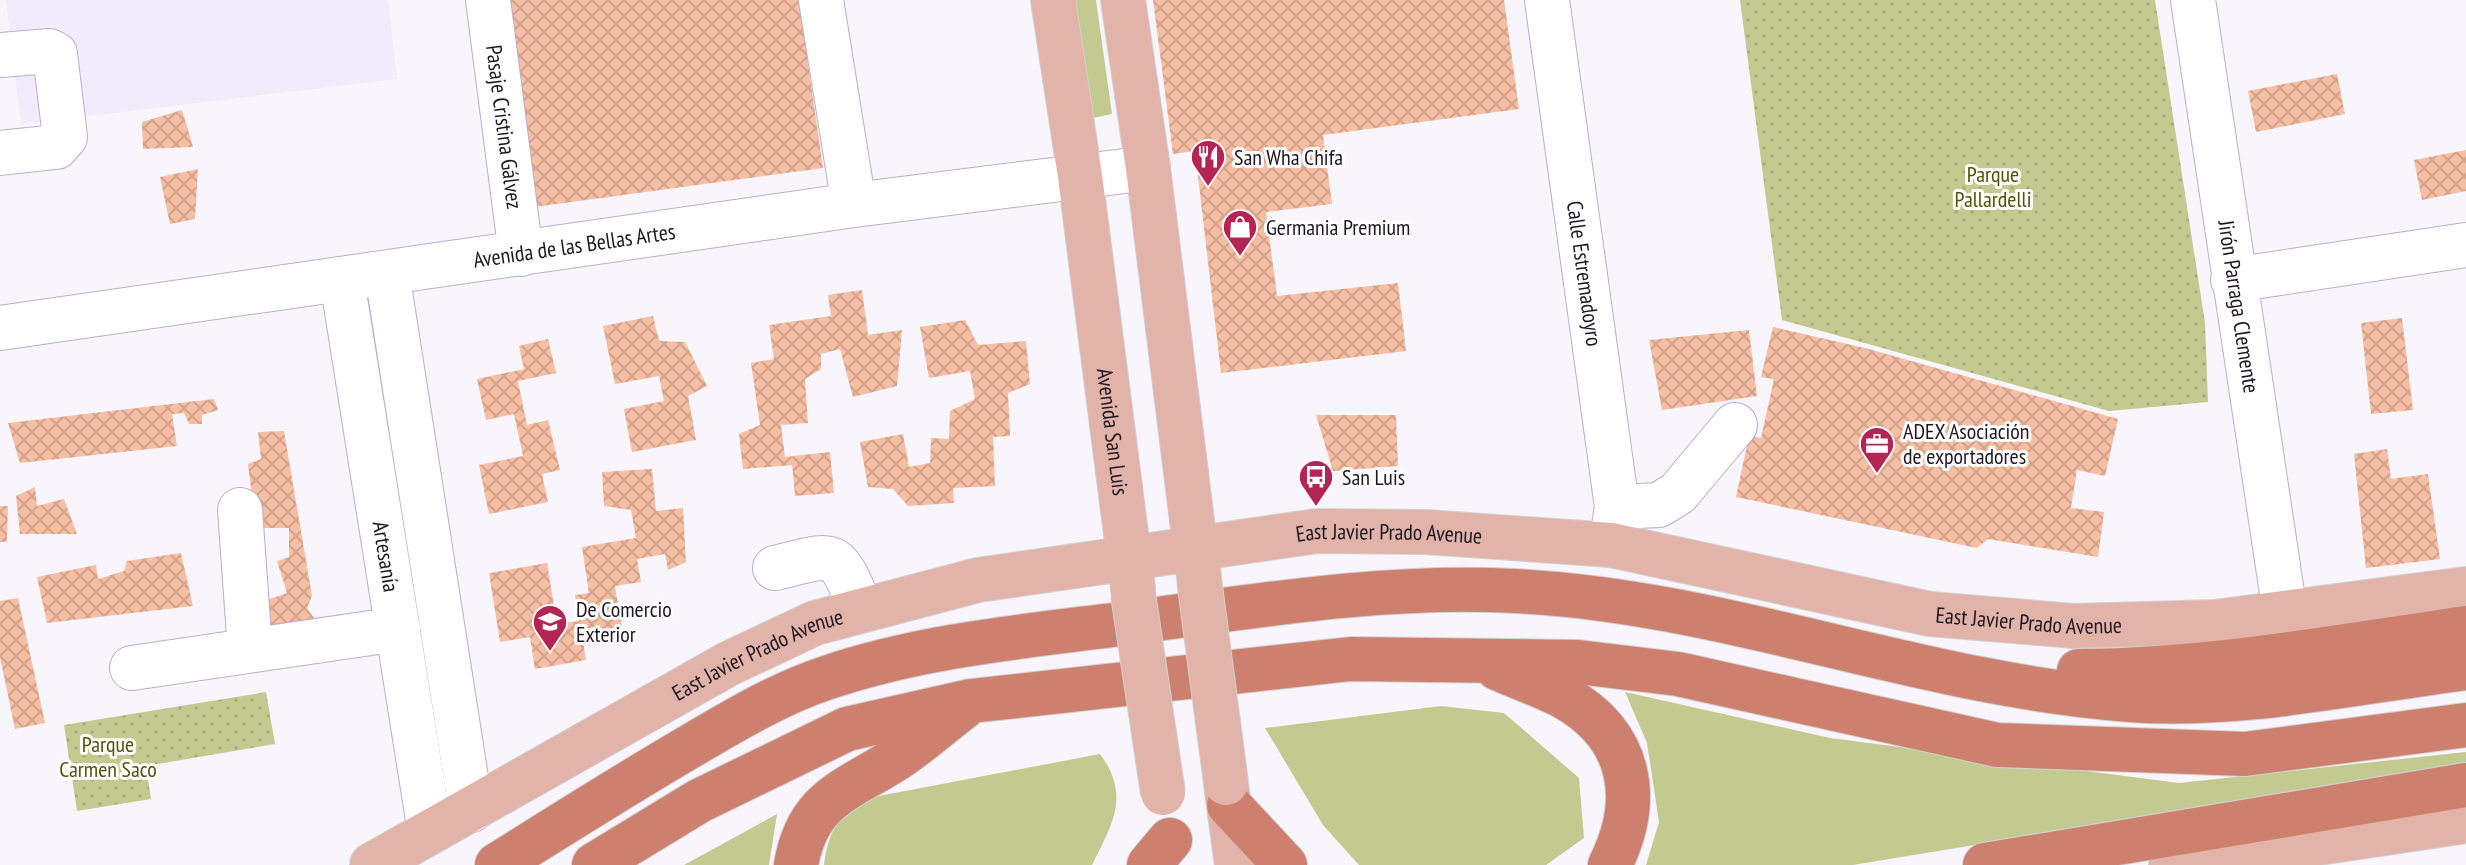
<svg xmlns="http://www.w3.org/2000/svg" width="2466" height="865" viewBox="0 0 2466 865" font-family="'PT Sans Narrow',sans-serif">
<style>
.built{fill:#f1ebfc}
.green{fill:#c2ca90}
.park{fill:url(#park-dots)}
.building{fill:url(#building-cross-hatch)}
.lines{fill:none;stroke-linecap:round;stroke-linejoin:round}
.minor-casing{stroke:#bbadce;stroke-width:46}
.major-casing{stroke:#d2d1d3;stroke-width:46}
.highway-casing{stroke:#d2d1d3;stroke-width:46}
.minor{stroke:#fff;stroke-width:44}
.major{stroke:#e2b3a8;stroke-width:44}
.highway{stroke:#ce806e;stroke-width:44}
.major-bridge-casing{stroke:#d2d1d3;stroke-width:46;stroke-linecap:butt}
.major-bridge{stroke:#e2b3a8;stroke-width:44}
.labels{text-anchor:middle;stroke-width:6;stroke-linejoin:round;paint-order:stroke}
.street-label{font-size:22px;fill:#1c1723;stroke:#fff}
.poi-label{font-size:22px;fill:#1c1723;stroke:#fff;text-anchor:start}
.park-label{font-size:22px;fill:#4f5508;stroke:#fff}
</style>
<defs>
<pattern id="park-dots" width="8" height="8" patternUnits="userSpaceOnUse" patternTransform="scale(2)"><rect width="8" height="8" fill="#c2ca90"/><path d="M2 2h.1M6 6h.1" fill="none" stroke="#a6ad7c" stroke-width="1.8" stroke-linecap="round"/></pattern>
<pattern id="building-cross-hatch" width="8" height="8" patternUnits="userSpaceOnUse" patternTransform="scale(2)"><rect width="8" height="8" fill="#f6bea2"/><path d="M0 0l8 8M0 8l8-8" fill="none" stroke="#d2a38b"/></pattern>
</defs>
<rect width="100%" height="100%" fill="#f8f5fc"/>
<path class="built" d="M6 0H388L397 79 21 124Z"/>
<path class="green" d="M1065 0H1096L1112 114 1083 120Z
M1625 692 1830 738 2179 783 2466 752V764L1853 865H1646L1659 822 1647 743Z
M1441 706 1504 713 1579 778 1584 838 1546 865H1359L1323 825 1265 728Z
M1100 754C1131 796 1112 824 1092 865H824C828 833 837 819 863 799Z
M777 814 769 865H684Z"/>
<path class="park" d="M1740 0H2155L2205 323 2208 402 2109 411 1782 320Z
M266 692 275 744 146 766 151 799 77 811 64 725Z"/>
<path class="building" d="M506 0H799L823 168 534 207Z
M1153 0H1504L1519 109 1323 135 1332 204 1266 212 1277 296 1398 283 1406 351 1221 373 1195 151 1173 154Z
M2337 74 2345 114 2256 132 2248 91Z
M182 110 193 147 143 149 142 122Z
M2466 150V191L2422 200 2414 160Z
M198 169 195 219 170 224 160 177Z
M862 290 868 335 902 330 897 386 853 397 840 349 821 354V369L805 379 808 423 781 425 785 457 830 452 834 493 795 496 792 465 743 469 739 434 760 425 751 363 774 359 769 325 831 316 828 295Z
M653 316 659 341 685 342 707 386 688 396 696 440 632 452 624 409 664 401 659 376 615 384 603 326Z
M2402 318 2413 410 2371 414 2361 323Z
M965 320 978 345 1026 341 1030 384 1008 393 1010 436 993 437 995 486 953 488 954 503 908 506 893 489 868 487 860 442 903 434 909 467 930 463 931 438 949 439 950 411 975 399 970 371 929 378 920 327Z
M1773 327 1865 348 2118 419 2105 476 2077 470 2071 508 2104 512 2098 557 1988 539 1977 548 1736 497 1749 436 1761 438 1774 379 1761 377Z
M1749 330 1757 396 1662 410 1649 340Z
M548 339 556 373 518 381 527 425 548 420 560 470 542 474 548 502 489 514 479 465 523 456 514 414 486 420 477 379 524 369 519 346Z
M214 399 218 410 202 415V424H189L184 413 172 414 177 446 20 463 8 423Z
M1316 415H1396L1398 466 1333 471Z
M284 431 312 596 307 608 314 618 267 628V600L287 593 277 561 289 557V528H256L248 464 261 459 258 432Z
M2387 449 2391 479 2428 474 2440 559 2366 568 2354 454Z
M652 469 656 511 683 508 686 562 668 570 665 554 637 559 641 582 615 586 622 628 582 635 586 660 535 669 530 637 500 642 489 573 547 563 557 624 579 621 575 595 589 593 582 547 636 538 631 510 604 506 602 472Z
M35 487 37 506 64 499 77 534H20L16 496Z
M0 506H8L7 542H0Z
M181 553 193 606 47 623 37 577 96 565 98 579 124 571 127 561Z
M18 598 45 723 15 729 0 657V601Z"/>
<g class="lines">
<defs>
<g id="minor">
<path id="s1" d="M488 0 521 254"/>
<path d="M821 0 854 205"/>
<path id="s2" d="M1547 0 1617 507 1611 545"/>
<path id="s3" d="M2193 0 2285 613"/>
<path d="M0 55 49 51 55 54 65 137 56 147 0 153"/>
<path d="M387 273 471 810"/>
<path id="s4" d="M342 280 430 832"/>
<path d="M2233 280 2466 245"/>
<path id="s5" d="M0 328 854 205 1148 168"/>
<path d="M1617 507 1659 505 1678 493 1735 425"/>
<path d="M240 510 250 650"/>
<path d="M775 568C837 553 835 547 861 609"/>
<path d="M132 668 398 629"/>
</g>
<g id="major">
<path id="s6" d="M1053 0 1080 176 1133 588"/>
<path d="M1123 0 1148 168 1199 577"/>
<path d="M1226 784 1237 865"/>
<path id="s7" d="M372 865 728 664 815 623 978 580 1317 531 1426 532 1611 545 1930 614 2074 626 2215 622 2466 589"/>
<path d="M2171 865 2466 821"/>
</g>
<path id="highway" d="M1497 668C1519 678 1543 686 1564 697 1632 735 1643 799 1610 865
M2079 671C2209 670 2338 647 2466 628
M1229 805 1285 865
M497 865C561 825 624 785 689 747 733 721 778 694 826 678 923 645 1027 636 1128 623 1256 606 1385 584 1515 591 1725 601 1922 685 2130 700 2241 708 2356 682 2466 668
M594 865 699 801 847 729 971 701 1351 659 1578 662 1678 674 1997 745 2245 754 2466 725
M796 865C808 795 851 790 902 755 924 740 944 722 965 706
M1149 865 1170 840
M1985 865 2466 785"/>
</defs>
<use href="#minor" class="minor-casing"/>
<use href="#major" class="major-casing"/>
<use href="#highway" class="highway-casing"/>
<use href="#minor" class="minor"/>
<use href="#major" class="major"/>
<use href="#highway" class="highway"/>
<defs>
<path id="major-bridge" d="M1199 579 1226 783
M1133 594 1163 793"/>
</defs>
<use href="#major-bridge" class="major-bridge-casing"/>
<use href="#major-bridge" class="major-bridge"/>
</g>
<defs>
<symbol id="restaurant-pin" viewBox="-11 -11 22 30"><path d="M0 17L-7.5 6A9.5 9.5 0 1 1 7.5 6Z" fill="#b42556" stroke="#fff"/><path d="M-5-6h1v4h1v-4h1v4h1v-4h1v5L-1.5 .5V6h-2V.5L-5-1ZM5-6V6H3V1.5H1.5Q1.5-4 5-6Z" fill="#fff"/></symbol>
<symbol id="shop-pin" viewBox="-11 -11 22 30"><path d="M0 17L-7.5 6A9.5 9.5 0 1 1 7.5 6Z" fill="#b42556" stroke="#fff"/><path d="M-5-2.5h2.3a2.7 3.5 0 0 1 5.4 0H5L5.5 6h-11ZM-1.5-2.5h3a1.5 2.3 0 0 0-3 0Z" fill="#fff"/></symbol>
<symbol id="office-pin" viewBox="-11 -11 22 30"><path d="M0 17L-7.5 6A9.5 9.5 0 1 1 7.5 6Z" fill="#b42556" stroke="#fff"/><path d="M-6-3h4V-5.5h4V-3h4V5H-6ZM-1-4.5V-3h2v-1.5ZM-6 0V1H6V0Z" fill="#fff"/></symbol>
<symbol id="bus-pin" viewBox="-11 -11 22 30"><path d="M0 17L-7.5 6A9.5 9.5 0 1 1 7.5 6Z" fill="#b42556" stroke="#fff"/><path d="M-5-6H5V4H4V6H2V4H-2V6H-4V4H-5ZM-3.5-4V0h7V-4ZM-3.5 1.2v1.5H-2V1.2ZM2 1.2v1.5H3.5V1.2Z" fill="#fff"/></symbol>
<symbol id="school-pin" viewBox="-11 -11 22 30"><path d="M0 17L-7.5 6A9.5 9.5 0 1 1 7.5 6Z" fill="#b42556" stroke="#fff"/><path d="M0-5L7-2L0 1L-7-2ZM-4 1L0 2.5L4 1V4Q0 6-4 4Z" fill="#fff"/></symbol>
</defs>
<g fill-rule="evenodd">
<use href="#restaurant-pin" x="1188" y="137" width="40" height="54"/>
<use href="#shop-pin" x="1220" y="207" width="40" height="54"/>
<use href="#office-pin" x="1857" y="424" width="40" height="54"/>
<use href="#bus-pin" x="1296" y="457" width="40" height="54"/>
<use href="#school-pin" x="530" y="602" width="40" height="54"/>
</g>
<g class="labels">
<g class="street-label">
<text dy="8" stroke="none"><textPath href="#s1" startOffset="128">Pasaje Cristina Gálvez</textPath></text>
<text dy="8" stroke="none"><textPath href="#s5" startOffset="580">Avenida de las Bellas Artes</textPath></text>
<text dy="8" stroke="none"><textPath href="#s2" startOffset="276">Calle Estremadoyro</textPath></text>
<text dy="8" stroke="none"><textPath href="#s3" startOffset="310">Jirón Parraga Clemente</textPath></text>
<text dy="8" stroke="none"><textPath href="#s6" startOffset="436">Avenida San Luis</textPath></text>
<text dy="8" stroke="none"><textPath href="#s7" startOffset="1088">East Javier Prado Avenue</textPath></text>
<text dy="8" stroke="none"><textPath href="#s4" startOffset="280">Artesanía</textPath></text>
<text dy="8" stroke="none"><textPath href="#s7" startOffset="1736">East Javier Prado Avenue</textPath></text>
<text dy="8" stroke="none"><textPath href="#s7" startOffset="440">East Javier Prado Avenue</textPath></text>
</g>
<g class="poi-label">
<text x="1234" y="165">San Wha Chifa</text>
<text x="1266" y="235">Germania Premium</text>
<text x="1903" y="439">ADEX Asociación<tspan x="1903" dy="25">de exportadores</tspan></text>
<text x="1342" y="485">San Luis</text>
<text x="576" y="617">De Comercio<tspan x="576" dy="25">Exterior</tspan></text>
</g>
<g class="park-label">
<text x="1993" y="182">Parque<tspan x="1993" dy="25">Pallardelli</tspan></text>
<text x="108" y="752">Parque<tspan x="108" dy="25">Carmen Saco</tspan></text>
</g>
</g>
</svg>
